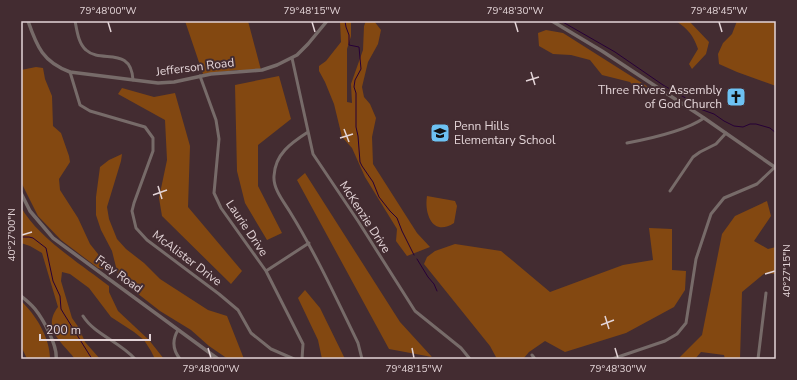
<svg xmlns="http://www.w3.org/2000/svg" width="797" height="380" viewBox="0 0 797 380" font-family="'Nunito Sans',sans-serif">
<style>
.green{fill:#834811}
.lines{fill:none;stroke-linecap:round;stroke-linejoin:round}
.stream{stroke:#270037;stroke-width:1}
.minor{stroke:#776b69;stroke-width:3}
.tertiary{stroke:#776b69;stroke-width:3.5}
.ticks{fill:none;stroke:#e3d4d7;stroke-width:1.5}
.labels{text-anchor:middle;stroke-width:4;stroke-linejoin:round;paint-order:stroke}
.street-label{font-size:12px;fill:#e3d4d7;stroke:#432c31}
.poi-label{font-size:12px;fill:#e3d4d7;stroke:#432c31;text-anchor:end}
.neatline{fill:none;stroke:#e3d4d7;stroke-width:1.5}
.ticks-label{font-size:10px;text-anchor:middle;fill:#e3d4d7}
</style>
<rect width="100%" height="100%" fill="#432c31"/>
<path class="green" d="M185 21H248L261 70 247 71 237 70 203 74Z
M340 21H351V36L347 49V102L352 103 351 84 363 50 364 26 366 21H374L381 30 378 44 368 62 362 87 364 97 370 104 376 118 372 137 373 164 417 233 430 247 407 256 396 241 397 229 365 177 352 148 342 137 334 104 325 82 319 71V66L326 61 341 42Z
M676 21H689L709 42 706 54 692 69 689 64 698 49C693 35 688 29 676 21Z
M737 21H776V86L737 72 719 64 718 54 723 43 732 34Z
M546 30 563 33 653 90 648 93H641L630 82 602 75 590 60 571 55 553 54 539 46 538 33Z
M36 67 43 68 45 79 52 96 53 126 61 133 69 156 70 162 59 179 60 190 78 218 90 244 102 259 103 269 98 268 61 240 38 216 21 182V70Z
M279 76 291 119 258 145V186L282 233 267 240 245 203 237 171 235 85Z
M122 88 154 97 175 93 190 146 188 207 242 271 231 284 162 216 159 198 167 160 165 120 118 94Z
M122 154 121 161 107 207 109 219 117 239 126 249 144 263 160 279 208 310 227 316 244 359H228L209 346 191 330 160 311 119 279 112 251 101 230 96 215V197L100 167 109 160Z
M305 173 400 322 432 357 389 349 297 180Z
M427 196 455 201 457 206 454 223C433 237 424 214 427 196Z
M767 201 771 216 754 241 768 249 776 247V274L765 273 742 292 740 359H725L724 355 701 352 695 359H678L702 335 722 234 735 216Z
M21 207C37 237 82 265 109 286V292L118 311 149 340 164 359H155L151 351 144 340 134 332 111 317 89 288 70 274 62 272 61 281 72 318 79 328 85 342 100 359H75C63 343 41 329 58 307L42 253 30 246 21 243Z
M649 228 672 229V270L686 271 685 290 674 307 626 333 565 352 545 341 529 352 523 359H497L490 346 424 264 427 257 435 251 455 244 501 251 550 292 623 265 653 260Z
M305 290 320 308 345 359H322L318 340 298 298Z
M21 301C36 315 50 338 50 359H27L21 346Z"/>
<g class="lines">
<path class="stream" d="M345 21 346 27 349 35V45L359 47 361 69 355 80 354 87 356 93V127L358 136 360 162 362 166 373 182 379 197 390 211 397 218 402 231 414 255
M561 21 615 52 663 85 689 100 700 109 714 114 724 121 734 126 743 127 750 124H756L770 128 776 133
M21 237H29L33 238 46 248 53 281 60 296 61 309 64 314 92 359
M417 259 428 277 434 284 437 291"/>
<path class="minor" d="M75 21C77 30 78 43 86 50 101 64 131 45 133 80
M292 58 313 154 358 221 415 311 461 348 470 359
M70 72 80 105 90 111 145 127 153 138V151L134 203 132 211 136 228 147 240 219 294 238 310 251 333 271 349 294 359
M200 76 216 120 219 139 214 193 221 208 266 271 303 344 302 359
M308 132C291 143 275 154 274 176 273 189 284 202 290 212 316 254 336 298 358 343L362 359
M627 143C648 139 687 130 704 118
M670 191 693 157 700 152 716 144 726 133
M266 271 309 243
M83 316C94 334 120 342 135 359
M178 330C172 340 172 349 180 359
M532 355 535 359
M612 359 665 341 677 334 686 323 696 259 711 214 724 198 757 184 775 167
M758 359 766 293"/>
<path class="tertiary" d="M28 21C37 47 43 62 70 72L158 83 174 82 211 74 262 70 277 65 297 55 308 44 327 21
M552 21 602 51 704 118 776 168
M21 193 30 211 53 238 218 359
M21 296C26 300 31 304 35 309 43 319 58 346 56 359"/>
</g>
<path class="ticks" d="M108 22 111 32M312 22 315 32M515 22 518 32M719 22 722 32M531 72 535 85M526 81 539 77M344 129 349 142M340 138 353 134M158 186 162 199M153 195 167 190M22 235 32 232M765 274 775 271M605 316 609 329M601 325 614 320M208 348 211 358M412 348 414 358M615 348 618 358"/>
<defs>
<symbol id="church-square" viewBox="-11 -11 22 22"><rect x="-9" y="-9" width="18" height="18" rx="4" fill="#6dc2f3" stroke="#432c31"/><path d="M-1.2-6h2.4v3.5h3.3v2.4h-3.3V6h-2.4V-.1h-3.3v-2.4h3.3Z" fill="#111"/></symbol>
<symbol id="school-square" viewBox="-11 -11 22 22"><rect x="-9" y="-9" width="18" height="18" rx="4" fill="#6dc2f3" stroke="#432c31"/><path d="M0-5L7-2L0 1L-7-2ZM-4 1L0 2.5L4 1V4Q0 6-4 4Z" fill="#111"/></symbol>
</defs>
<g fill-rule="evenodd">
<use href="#church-square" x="725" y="86" width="22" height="22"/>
<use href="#school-square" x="429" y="122" width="22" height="22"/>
</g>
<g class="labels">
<g class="street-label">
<text transform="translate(195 67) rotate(-7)" y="4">Jefferson Road</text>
<text transform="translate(365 217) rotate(57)" y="4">McKenzie Drive</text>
<text transform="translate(247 228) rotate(56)" y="4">Laurie Drive</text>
<text transform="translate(187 258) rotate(37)" y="4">McAlister Drive</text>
<text transform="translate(119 274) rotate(36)" y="4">Frey Road</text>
</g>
<g class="poi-label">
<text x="722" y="94">Three Rivers Assembly<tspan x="722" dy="14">of God Church</tspan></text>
<text x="454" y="130" text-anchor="start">Penn Hills<tspan x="454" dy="14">Elementary School</tspan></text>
</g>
</g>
<rect width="797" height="380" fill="none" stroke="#432c31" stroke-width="44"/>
<path d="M40 334v6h110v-6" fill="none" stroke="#e3d4d7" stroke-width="2"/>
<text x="46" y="334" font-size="12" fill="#e3d4d7" stroke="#432c31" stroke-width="3" paint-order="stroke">200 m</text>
<rect x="22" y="22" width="753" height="336" class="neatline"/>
<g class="ticks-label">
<text x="108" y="14">79°48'00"W</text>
<text x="312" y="14">79°48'15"W</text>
<text x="515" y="14">79°48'30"W</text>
<text x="719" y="14">79°48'45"W</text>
<text transform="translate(11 235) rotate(-90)" y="4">40°27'00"N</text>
<text transform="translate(786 271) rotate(-90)" y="4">40°27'15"N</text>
<text x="211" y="372">79°48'00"W</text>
<text x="414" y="372">79°48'15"W</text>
<text x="618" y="372">79°48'30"W</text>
</g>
</svg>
